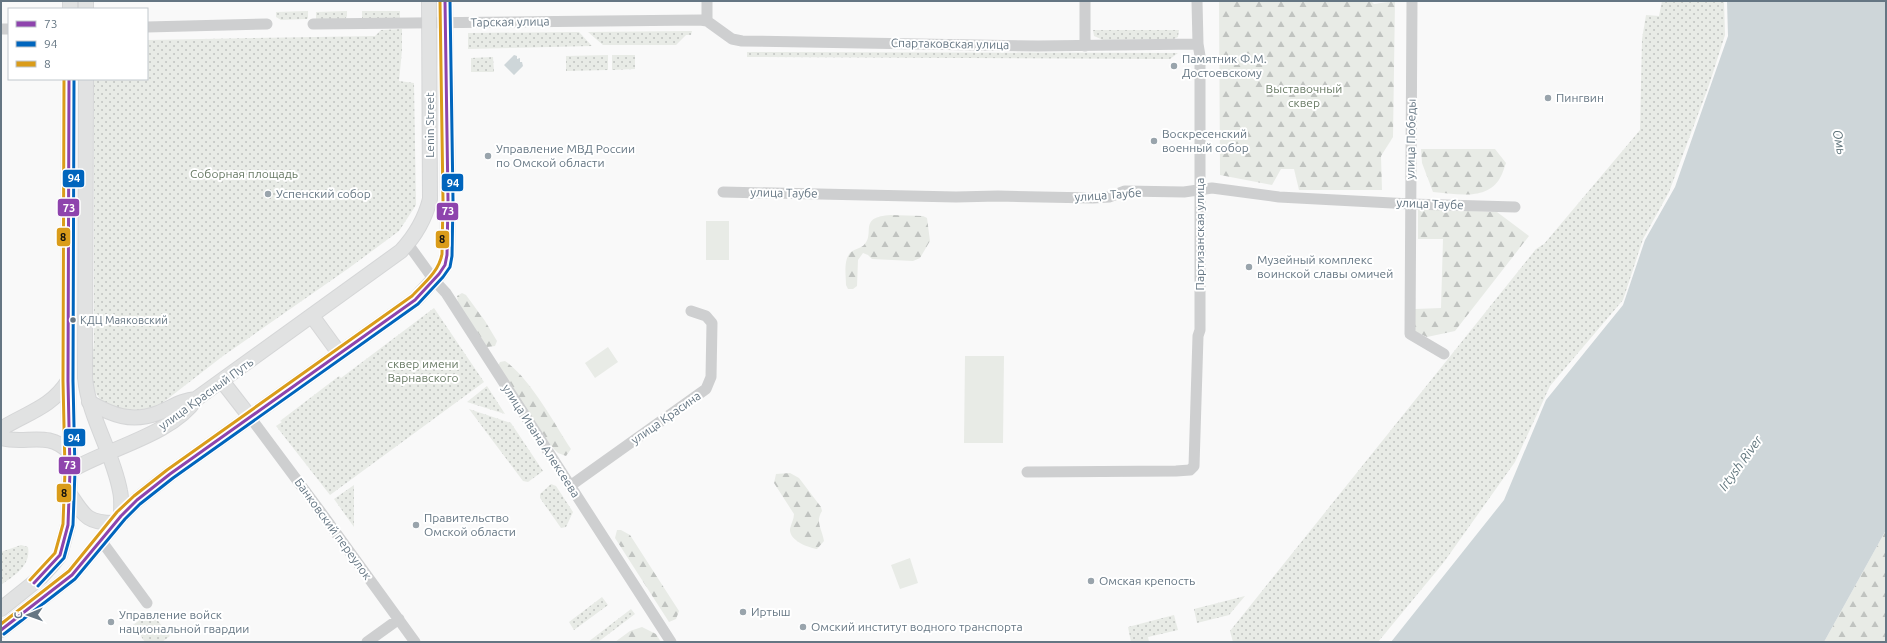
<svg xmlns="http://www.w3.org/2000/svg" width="1887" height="643" viewBox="0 0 1887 643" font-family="Ubuntu,sans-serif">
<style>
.green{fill:url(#green-dots)}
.forest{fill:url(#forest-firs)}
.pitch{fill:#e8ebe6}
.water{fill:#ced6d9}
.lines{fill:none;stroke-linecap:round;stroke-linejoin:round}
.major-casing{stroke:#d5d6d7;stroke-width:16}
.minor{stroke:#cecfd0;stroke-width:11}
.major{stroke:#e1e2e2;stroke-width:14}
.bus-1-casing{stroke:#fff;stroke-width:6}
.bus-2-casing{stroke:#fff;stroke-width:6}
.bus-3-casing{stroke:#fff;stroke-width:6}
.bus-1{stroke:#8e44ad;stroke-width:3}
.bus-2{stroke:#0065bd;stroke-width:3}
.bus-3{stroke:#da9c1a;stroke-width:3}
.poi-dot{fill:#99a4ac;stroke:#fff;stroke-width:1.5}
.bus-dot{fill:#657683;stroke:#fff;stroke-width:1.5}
.labels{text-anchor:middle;stroke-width:4;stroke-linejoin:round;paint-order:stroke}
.bus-label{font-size:11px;fill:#657683;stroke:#fff;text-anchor:start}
.street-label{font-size:12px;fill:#657683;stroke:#fff}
.poi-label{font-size:12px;fill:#657683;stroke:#fff;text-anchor:start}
.park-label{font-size:12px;fill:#687a64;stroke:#fff}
.water-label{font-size:13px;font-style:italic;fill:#60757c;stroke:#fff}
.line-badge{stroke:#fff;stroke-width:1.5}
.badge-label{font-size:11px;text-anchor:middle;font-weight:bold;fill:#fff}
.pale-badge-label{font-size:11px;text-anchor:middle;font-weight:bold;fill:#111}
</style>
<defs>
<pattern id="green-dots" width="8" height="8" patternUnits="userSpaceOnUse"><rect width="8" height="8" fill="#e8ebe6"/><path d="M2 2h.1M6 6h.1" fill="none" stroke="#c0c3c0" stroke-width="1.8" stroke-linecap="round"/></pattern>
<pattern id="forest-firs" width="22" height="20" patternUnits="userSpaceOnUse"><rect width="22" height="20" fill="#e8ebe6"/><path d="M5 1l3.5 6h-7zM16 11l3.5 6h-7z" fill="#c0c3c0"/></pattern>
</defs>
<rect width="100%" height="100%" fill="#f9f9f9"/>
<path class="green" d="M1662 1H1724L1725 35 1709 85 1669 192 1643 239 1623 300 1550 386 1515 462 1444 562 1378 642H1233L1230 631 1536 249 1544 244 1640 130 1642 39 1646 15 1659 16Z
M308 11V18L307 19 281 20 276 17V12Z
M347 11V16L344 21H316V12Z
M362 11H400V20H362Z
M402 29V50L399 81 414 83 416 205 399 231 349 268 223 356 152 411 137 415 104 405 95 392 93 384 92 365 94 342V79H147V40L375 36 381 30Z
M1093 30H1179L1178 37 1174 39 1103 40 1094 36Z
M692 31 691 35H686L676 45H603L588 32Z
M579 32 592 46 468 49V33Z
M747 52 1178 53 1170 59 747 57Z
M608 55V70L566 71V56Z
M612 55H635V69L612 70Z
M493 57 494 72H471V58Z
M434 308 484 382 330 495 276 426 282 422 280 421 339 376 341 378Z
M487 386 505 414 467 402Z
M469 409 511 423 543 471 528 482 523 481Z
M551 484 556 486 573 512 566 527 561 528 540 498V494Z
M354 485V527L334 499Z
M21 545 28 547C31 566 15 575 1 585V552Z
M1245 596 1229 615 1197 623 1194 609Z
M602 597 608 605 574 630 569 622Z
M631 609 635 614 598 642H588Z
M151 612 170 636 162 642H145L133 625Z
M1174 615 1178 630 1148 637 1149 642H1131L1128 627Z"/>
<path class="forest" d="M1219 1H1371L1374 4 1395 1 1393 137 1381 156 1382 190H1299L1294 169H1281L1272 185 1220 175Z
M1421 149H1495L1506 163C1504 168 1503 173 1500 178 1487 201 1456 194 1433 192L1422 163Z
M1418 209 1497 212 1529 236 1455 331 1427 337 1414 331 1415 309 1441 308 1443 239H1418Z
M891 215 923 216 927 218 930 241 920 258 913 261 872 259 868 255 863 253 858 260 857 286 853 289H848L846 285C846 276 843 259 851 252 855 249 861 248 864 245 876 233 857 217 891 215Z
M462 293 466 295 485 321 497 341 495 346 487 347 458 303 457 296Z
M505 361C530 378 554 423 571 449L566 456 558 453 551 446 498 366 500 362Z
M790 473 799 478 821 507 822 511C815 522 822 529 824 541L817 549C809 548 789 541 790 529 791 524 794 519 794 514L774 483 776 474Z
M617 530H621L630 535 679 611 676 619 669 622 615 538Z
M1886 530V642H1824Z
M642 627 656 634 661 642H615L630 631Z"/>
<path class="pitch" d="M706 221H729V260H706Z
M608 347 618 362 595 378 585 363Z
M965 356H1004L1003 443H964Z
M910 558 918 583 900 589 891 565Z"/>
<path class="water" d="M1727 1H1886V530L1824 642H1391L1504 500 1546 400 1623 305 1645 240 1675 187 1728 36Z
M514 55 517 56V59L520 58V62H522L523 66 514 75 504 65Z"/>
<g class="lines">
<defs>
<path id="major" d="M70 9V1
M86 9V1
M86 79 85 378C89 418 113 452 120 491 122 499 121 507 121 516
M312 316 339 353
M222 381 250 417
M89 402C112 415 131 423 158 413 171 408 181 400 196 399
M1 429C26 413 51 408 68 381
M1 438C26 445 48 430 69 452
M70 471C106 449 172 435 196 399L401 251C415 236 425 219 430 199L429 1
M69 493C84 515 86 523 114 523
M1 609 41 577 52 565 60 555 68 525 70 471 68 381 69 79
M1 630 72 575 121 516 137 500 170 474 415 300 439 274 445 265 447 255 448 200 445 1"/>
</defs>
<use href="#major" class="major-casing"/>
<path class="minor" d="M707 1V21
M1412 1 1410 334 1444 354
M313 24 700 20 707 21 732 39 742 41 1038 46 1198 44
M147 27 267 24
M1 29H9
M1085 46V1
M723 192 956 197 998 196 1093 198 1109 197 1125 191 1184 192 1212 188 1279 197 1411 204 1515 207
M408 244 434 280 446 293 671 642
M250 417 323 515 415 642
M1027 472 1176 471 1190 470 1194 466 1198 336 1200 330V56L1198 44 1197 1
M570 486 706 389 711 377 712 323 706 316 691 311
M100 539 147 603
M367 642 399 619"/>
<use href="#major" class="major"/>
<defs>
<path id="bus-1" d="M34 583 60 555 68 525 70 471 68 381 69 79
M1 630 72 575 121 516 137 500 170 474 415 300 439 274 445 265 447 255 448 200 445 1"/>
<path id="bus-2" d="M38 586 64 558 73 525 75 471 73 381 74 79
M4 634 75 579 125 519 140 504 173 478 418 304 443 277 450 267 452 256 453 200 450 1"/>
<path id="bus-3" d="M30 580 55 553 63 524 65 471 63 381 64 79
M1 624 69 571 117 512 134 496 167 470 412 296C423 284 439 272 442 254L443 200 440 1"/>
</defs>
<use href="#bus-1" class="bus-1-casing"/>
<use href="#bus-2" class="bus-2-casing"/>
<use href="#bus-3" class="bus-3-casing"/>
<use href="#bus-1" class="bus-1"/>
<use href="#bus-2" class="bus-2"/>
<use href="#bus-3" class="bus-3"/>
</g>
<g class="poi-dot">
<circle cx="1174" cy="66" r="4"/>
<circle cx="1548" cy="98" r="4"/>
<circle cx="1154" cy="141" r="4"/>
<circle cx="488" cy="156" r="4"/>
<circle cx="268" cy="194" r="4"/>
<circle cx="1249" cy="267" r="4"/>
<circle cx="416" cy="525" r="4"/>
<circle cx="1091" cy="581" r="4"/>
<circle cx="743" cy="612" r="4"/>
<circle cx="111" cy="622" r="4"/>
<circle cx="803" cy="627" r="4"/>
</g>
<circle class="bus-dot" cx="73" cy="320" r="3.5"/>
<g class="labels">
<g class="bus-label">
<text x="80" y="324">КДЦ Маяковский</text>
</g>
<g class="street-label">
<text transform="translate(510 22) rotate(-1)" y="4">Тарская улица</text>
<text transform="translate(950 44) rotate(1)" y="4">Спартаковская улица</text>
<text transform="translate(430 125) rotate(-90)" y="4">Lenin Street</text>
<text transform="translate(1411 139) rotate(-89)" y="4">улица Победы</text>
<text transform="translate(784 193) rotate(1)" y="4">улица Таубе</text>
<text transform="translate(1108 195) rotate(-4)" y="4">улица Таубе</text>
<text transform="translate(1430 204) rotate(2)" y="4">улица Таубе</text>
<text transform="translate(1200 234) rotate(-90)" y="4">Партизанская улица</text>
<text transform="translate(206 394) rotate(-36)" y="4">улица Красный Путь</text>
<text transform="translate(666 418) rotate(-35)" y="4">улица Красина</text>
<text transform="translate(541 441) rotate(57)" y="4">улица Ивана Алексеева</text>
<text transform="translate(333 529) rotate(54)" y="4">Банковский переулок</text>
</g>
<g class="poi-label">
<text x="1182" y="63">Памятник Ф.М.<tspan x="1182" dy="14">Достоевскому</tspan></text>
<text x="1556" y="102">Пингвин</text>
<text x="1162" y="138">Воскресенский<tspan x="1162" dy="14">военный собор</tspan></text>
<text x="496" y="153">Управление МВД России<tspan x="496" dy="14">по Омской области</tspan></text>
<text x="276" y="198">Успенский собор</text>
<text x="1257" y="264">Музейный комплекс<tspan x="1257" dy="14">воинской славы омичей</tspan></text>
<text x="424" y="522">Правительство<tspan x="424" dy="14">Омской области</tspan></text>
<text x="1099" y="585">Омская крепость</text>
<text x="751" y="616">Иртыш</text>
<text x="119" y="619">Управление войск<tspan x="119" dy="14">национальной гвардии</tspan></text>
<text x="811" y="631">Омский институт водного транспорта</text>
</g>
<g class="park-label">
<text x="1304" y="93">Выставочный<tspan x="1304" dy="14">сквер</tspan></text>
<text x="244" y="178">Соборная площадь</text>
<text x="423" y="368">сквер имени<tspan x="423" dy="14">Варнавского</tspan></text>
</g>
<g class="water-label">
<text transform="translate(1840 142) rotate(78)" y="5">Омь</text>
<text transform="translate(1740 463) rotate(-54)" y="5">Irtysh River</text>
</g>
</g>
<g class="line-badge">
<rect x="62" y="169" width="23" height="19" rx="4" fill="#0065bd"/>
<rect x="441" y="173" width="23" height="19" rx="4" fill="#0065bd"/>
<rect x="57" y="198" width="23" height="19" rx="4" fill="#8e44ad"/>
<rect x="436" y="202" width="23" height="19" rx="4" fill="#8e44ad"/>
<rect x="56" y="227" width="15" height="20" rx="4" fill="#da9c1a"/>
<rect x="435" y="230" width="15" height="19" rx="4" fill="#da9c1a"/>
<rect x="63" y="428" width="23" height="19" rx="4" fill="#0065bd"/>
<rect x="58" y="456" width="23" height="19" rx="4" fill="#8e44ad"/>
<rect x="56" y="483" width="16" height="20" rx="4" fill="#da9c1a"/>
</g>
<g class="badge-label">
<text x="74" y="182">94</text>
<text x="453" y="187">94</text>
<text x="69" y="212">73</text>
<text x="448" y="215">73</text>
<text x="74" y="442">94</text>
<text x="70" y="469">73</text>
</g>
<g class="pale-badge-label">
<text x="63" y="241">8</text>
<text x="442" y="243">8</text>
<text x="64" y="497">8</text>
</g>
<rect width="1887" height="643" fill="none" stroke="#657683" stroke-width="4"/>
<rect x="8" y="8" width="140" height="72" fill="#ffffff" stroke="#c1c8cd"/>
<rect x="16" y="21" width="20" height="6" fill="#8e44ad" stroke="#c1c8cd"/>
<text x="44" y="28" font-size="12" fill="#657683">73</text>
<rect x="16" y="41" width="20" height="6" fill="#0065bd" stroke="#c1c8cd"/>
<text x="44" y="48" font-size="12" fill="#657683">94</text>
<rect x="16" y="61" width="20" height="6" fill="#da9c1a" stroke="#c1c8cd"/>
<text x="44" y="68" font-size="12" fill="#657683">8</text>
<g transform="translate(28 615) rotate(268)" stroke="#ffffff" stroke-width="3" paint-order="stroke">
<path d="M0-3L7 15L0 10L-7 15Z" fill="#657683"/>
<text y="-6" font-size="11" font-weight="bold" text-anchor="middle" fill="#657683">С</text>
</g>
</svg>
